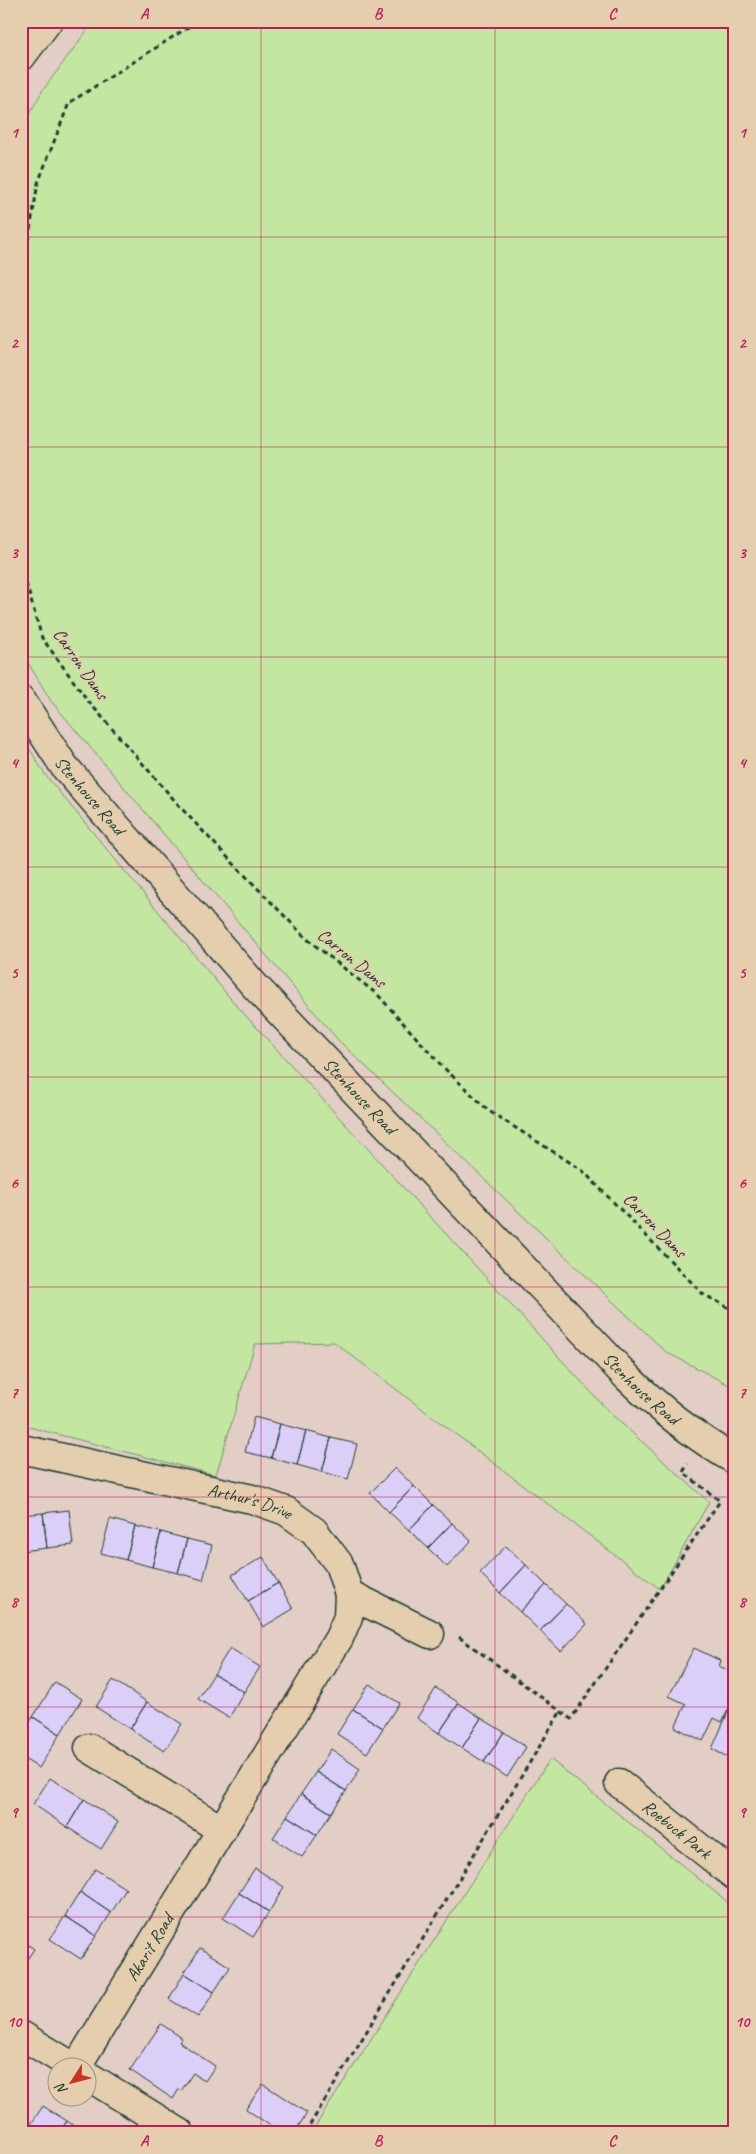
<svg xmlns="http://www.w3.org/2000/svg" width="756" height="2154" viewBox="0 0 756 2154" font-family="Caveat,sans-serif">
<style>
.green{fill:#c3e7a1;stroke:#71926a}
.building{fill:#dbcff7;stroke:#1f3d34}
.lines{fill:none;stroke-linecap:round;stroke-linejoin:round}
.minor-casing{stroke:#1f3d34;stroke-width:31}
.path{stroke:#1f3d34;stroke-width:3;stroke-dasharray:5 4;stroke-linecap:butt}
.minor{stroke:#e5ceae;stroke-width:28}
.grid{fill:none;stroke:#c2185b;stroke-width:1;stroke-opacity:0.55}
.labels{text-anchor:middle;stroke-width:4;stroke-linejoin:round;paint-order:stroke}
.street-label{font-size:18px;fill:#1f3d34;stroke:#e5ceae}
.neatline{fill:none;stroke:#c2185b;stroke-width:2}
.grid-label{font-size:16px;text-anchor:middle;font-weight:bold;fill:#c2185b}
</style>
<rect width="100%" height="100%" fill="#e2cec4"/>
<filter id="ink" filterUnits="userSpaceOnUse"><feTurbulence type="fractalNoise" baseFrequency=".02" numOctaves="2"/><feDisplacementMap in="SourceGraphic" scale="10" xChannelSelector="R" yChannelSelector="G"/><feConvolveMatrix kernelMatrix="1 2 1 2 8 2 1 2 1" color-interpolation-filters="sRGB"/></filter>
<g filter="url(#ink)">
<path class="green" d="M94 21H735V1388L666 1352 338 1040 51 701 21 651V128L43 90Z
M21 735 46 776 235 1004 611 1414 709 1502 660 1589 334 1342 255 1344 216 1475 21 1425Z
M550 1759 735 1908V2133H311Z"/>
<path class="building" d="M254 1417 280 1424 271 1458 245 1452Z
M280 1424 306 1431 297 1465 271 1458Z
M306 1431 331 1438 322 1472 297 1465Z
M331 1438 357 1444 348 1479 322 1472Z
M395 1468 414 1486 389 1512 370 1493Z
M414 1486 433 1505 409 1530 389 1512Z
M433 1505 452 1523 428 1548 409 1530Z
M69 1510 73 1545 47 1548 43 1513Z
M43 1513 47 1548 21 1551V1515Z
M110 1519 135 1526 126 1560 101 1553Z
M452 1523 471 1541 447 1567 428 1548Z
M135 1526 161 1532 152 1567 126 1560Z
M161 1532 187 1539 178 1573 152 1567Z
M187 1539 212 1545 203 1580 178 1573Z
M506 1546 526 1565 500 1593 480 1573Z
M263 1557 278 1583 248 1601 232 1575Z
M526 1565 546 1585 520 1612 500 1593Z
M278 1583 293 1609 263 1627 248 1601Z
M546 1585 566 1604 540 1631 520 1612Z
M566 1604 587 1624 561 1651 540 1631Z
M230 1648 260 1667 244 1692 214 1674Z
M694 1648 721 1661 719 1666 735 1674V1696L722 1722 714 1718 703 1741 675 1727 686 1704 669 1696Z
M214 1674 244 1692 229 1718 198 1699Z
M113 1680 147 1702 130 1729 96 1707Z
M55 1682 82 1699 60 1734 33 1717Z
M369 1684 399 1703 383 1728 353 1709Z
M436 1688 459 1703 439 1733 417 1718Z
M735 1696V1761L712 1749Z
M147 1702 182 1724 164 1751 130 1729Z
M459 1703 481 1718 462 1748 439 1733Z
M353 1709 383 1728 367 1753 337 1734Z
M33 1717 60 1734 39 1768 21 1757V1736Z
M481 1718 504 1732 484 1762 462 1748Z
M504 1732 526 1747 507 1777 484 1762Z
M331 1749 360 1769 346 1791 316 1772Z
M316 1772 346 1791 331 1813 301 1794Z
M50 1778 84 1799 67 1827 33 1804Z
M301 1794 331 1813 317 1835 287 1816Z
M84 1799 118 1822 101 1849 67 1827Z
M287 1816 317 1835 302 1857 273 1838Z
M255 1868 284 1887 269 1912 239 1893Z
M95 1869 126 1889 111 1913 80 1892Z
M80 1892 111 1913 96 1936 65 1916Z
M239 1893 269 1912 253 1937 223 1918Z
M65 1916 96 1936 81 1959 50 1939Z
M21 1940 34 1949 21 1968Z
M200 1948 230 1967 214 1992 184 1973Z
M184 1973 214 1992 198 2017 169 1999Z
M161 2024 182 2038 179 2042 215 2066 205 2081 193 2073 181 2091 179 2089 173 2099 130 2070Z
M263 2084 307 2113 294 2133H281L246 2109Z
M43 2106 67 2121 59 2133H25Z
M67 2121 84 2133H59Z"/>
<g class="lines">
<defs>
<g id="minor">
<path d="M21 57 48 21"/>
<path id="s1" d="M21 700 64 766 254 985 628 1378C661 1410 695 1437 735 1460"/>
<path id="s2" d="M21 1449 252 1499 286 1511 314 1531 339 1564 349 1594 430 1634"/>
<path d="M89 1748 222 1830"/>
<path id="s3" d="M619 1783 735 1876"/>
<path d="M21 2035 72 2066"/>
<path id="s4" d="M77 2066 339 1638 348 1617 349 1594"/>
<path d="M88 2076 180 2133"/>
</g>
</defs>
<use href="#minor" class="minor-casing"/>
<path class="path" d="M21 283 38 183 69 103 198 21
M21 566 42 638 88 701 183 810 232 862 307 939 378 995 441 1065 489 1111 582 1170 703 1294 735 1311
M459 1637 571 1719 720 1501 683 1472 688 1464
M105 2133 111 2124
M305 2133 561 1711"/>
<use href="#minor" class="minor"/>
</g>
</g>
<path class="grid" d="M261 21V2133M495 21V2133M21 237H735M21 447H735M21 657H735M21 867H735M21 1077H735M21 1287H735M21 1497H735M21 1707H735M21 1917H735"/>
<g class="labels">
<g class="street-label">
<text transform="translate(81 664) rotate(55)" y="6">Carron Dams</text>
<text dy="6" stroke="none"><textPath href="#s1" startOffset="118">Stenhouse Road</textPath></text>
<text transform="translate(352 958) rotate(39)" y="6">Carron Dams</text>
<text dy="6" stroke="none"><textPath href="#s1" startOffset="522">Stenhouse Road</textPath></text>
<text transform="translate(655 1225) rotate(46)" y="6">Carron Dams</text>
<text dy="6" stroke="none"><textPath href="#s1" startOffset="928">Stenhouse Road</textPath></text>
<text dy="6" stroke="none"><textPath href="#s2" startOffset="235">Arthur's Drive</textPath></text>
<text dy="6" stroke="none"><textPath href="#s3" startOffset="74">Roebuck Park</textPath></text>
<text dy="6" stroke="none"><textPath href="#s4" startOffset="139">Akarit Road</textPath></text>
</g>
</g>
<rect width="756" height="2154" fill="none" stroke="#e5ceae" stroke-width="55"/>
<g transform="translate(72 2082) rotate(234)"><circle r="24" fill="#e5ceae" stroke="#96947d"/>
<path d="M0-4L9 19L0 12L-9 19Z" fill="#c8321e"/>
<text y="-8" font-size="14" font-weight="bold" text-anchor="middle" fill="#1f3d34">N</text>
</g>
<rect x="28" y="28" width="700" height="2098" class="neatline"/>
<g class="grid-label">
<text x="144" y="19">A</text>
<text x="378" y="19">B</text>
<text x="612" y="19">C</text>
<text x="14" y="138">1</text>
<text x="742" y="138">1</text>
<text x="14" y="348">2</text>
<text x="742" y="348">2</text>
<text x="14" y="558">3</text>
<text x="742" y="558">3</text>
<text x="14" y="768">4</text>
<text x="742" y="768">4</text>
<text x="14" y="978">5</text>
<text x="742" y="978">5</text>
<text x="14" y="1188">6</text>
<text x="742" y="1188">6</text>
<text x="14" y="1398">7</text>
<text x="742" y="1398">7</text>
<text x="14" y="1607">8</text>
<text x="742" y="1607">8</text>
<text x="14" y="1817">9</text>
<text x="742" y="1817">9</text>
<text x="14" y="2027">10</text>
<text x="742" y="2027">10</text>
<text x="144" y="2146">A</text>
<text x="378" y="2146">B</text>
<text x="612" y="2146">C</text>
</g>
</svg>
